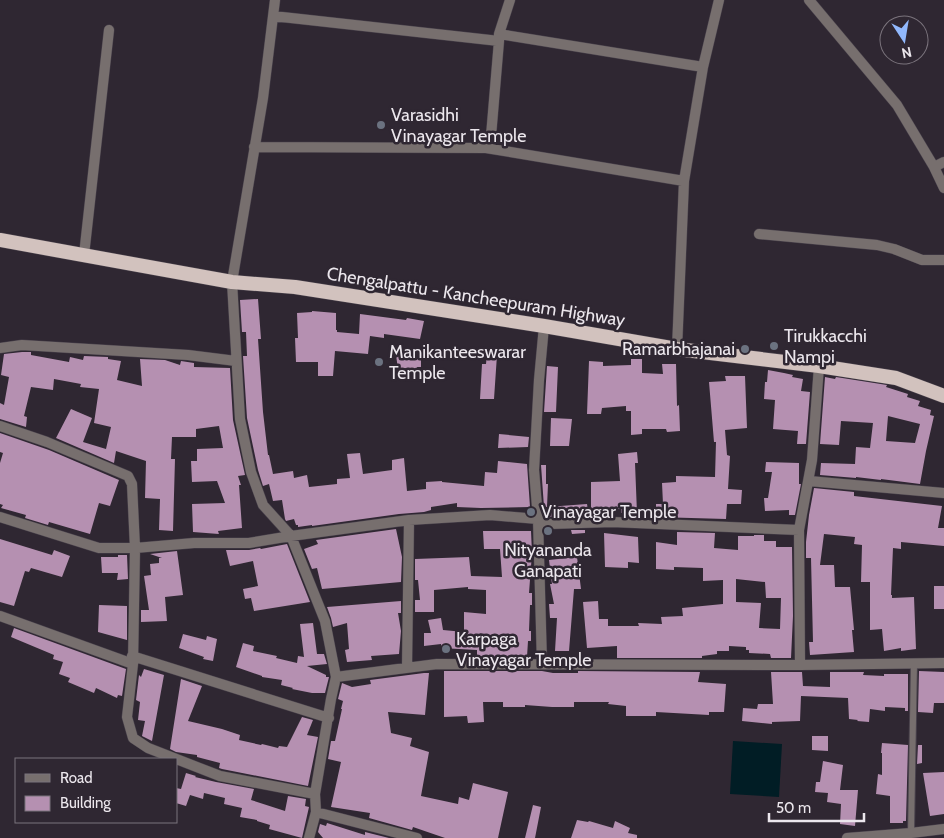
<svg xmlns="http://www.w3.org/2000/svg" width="944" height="838" viewBox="0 0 944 838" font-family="Cabin,sans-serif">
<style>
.water{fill:#011d25}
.building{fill:#b590b1;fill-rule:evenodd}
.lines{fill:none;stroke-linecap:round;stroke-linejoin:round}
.service-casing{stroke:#49424c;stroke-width:8}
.minor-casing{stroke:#49424c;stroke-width:11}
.trunk-casing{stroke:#49424c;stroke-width:15}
.service{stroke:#776f6e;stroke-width:6}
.minor{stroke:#776f6e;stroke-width:10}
.trunk{stroke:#d2c2be;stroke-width:14}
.worship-dot{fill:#6b7280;stroke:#2f2732;stroke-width:2}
.labels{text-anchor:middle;stroke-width:5;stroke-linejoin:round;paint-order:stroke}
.poi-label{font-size:18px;fill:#ece7ed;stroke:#2f2732;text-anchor:start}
.street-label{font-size:18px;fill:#ece7ed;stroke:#2f2732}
</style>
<rect width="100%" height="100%" fill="#2f2732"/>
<path class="water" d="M733 741 782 744 779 797 730 794Z"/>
<path class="building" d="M258 299 261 339H258L263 412 268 455H269L273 474 293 471 294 478 307 475 309 487 337 484V479L350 478 347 454 360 453 363 474 392 470V460L404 458 407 491 426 489V482L442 481V482L484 486 485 472 497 473 498 461 527 464 530 507 481 508 457 507V503L431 507V510L424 512 399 514 312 526V525L298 527V525H296L294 519 286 521 285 519 282 500 273 501 269 484 263 486 258 470 247 418 243 356H247L246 332H242L240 300Z
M312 311 336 313V330H337V332L359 334 360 314 406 320 407 318 424 321 420 339 384 334V338L370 336 368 354 335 351 333 376H318V362H296L295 338H298L297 313 312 312Z
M22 352H31V355L69 362 70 357 83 360 84 356 108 357V359L121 361 117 380 142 386 140 359 165 360 180 365 181 361 194 363V367L230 368 233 420 245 475 238 476 241 485H239L242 528 218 531 219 534 193 532 192 504 225 503 217 481 192 482 191 461H197V449L223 448 219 426 196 429V437H172L171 459H175L173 531 159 530 160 499 145 498 146 461 116 451 114 463 56 438 71 409 92 418 83 442 106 449 111 427 94 423 99 389 80 387 81 384 54 379 53 390 31 387 24 416 27 417 26 427 0 419V403L4 405 9 377 1 375 4 354Z
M421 353V367H417L418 371H407V368L398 369 396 355Z
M487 353 497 355 494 399H480L482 364H486Z
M631 359H642V373L663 374 662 364H676L677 406 679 405 680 431 667 432 666 429H642V434L631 435V411H626V406L602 408 601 414H587L589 361 603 362V366L631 365Z
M547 366 558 367 556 412H544Z
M768 370 784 373 793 375 792 377 803 379 801 391 810 392 806 444H797L798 431 773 429 775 400 764 399 765 382H767Z
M725 376H745L747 428 725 430 727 455 730 456 728 489 742 490 741 504H727L726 519 656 517V504H663L662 483 676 482V476L715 477 716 442H714L709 382 726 381Z
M825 377 835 379 836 377 887 385 886 387 908 394 907 397 920 401 918 406 931 410 930 415 934 416 926 451 920 484 881 479V480L856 477V478L820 475 821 463 855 464 856 447 870 448 873 423 841 421 839 445 820 444ZM888 416 920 424 915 443 886 441Z
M551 418 572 419 569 446H550Z
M0 433 49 450 119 480 110 506 99 503 90 534 49 522 48 525 25 518 26 515 1 508 3 505 0 504V463L3 453 0 452Z
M499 434 529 437 528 447 498 448Z
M637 452 638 463H635L637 513H621V509L591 510V482L620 481 618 454Z
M766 462 799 463V484H801L795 515H789V510L765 511 764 498H768L772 472H765Z
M541 465H546V484H548L547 507H544Z
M814 488 854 492V496L942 506 938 528H944V546L901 542V549L893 548 891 595H892V598L914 597 916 649 901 651V648L884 651 882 629 870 630V582H861L862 545 854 544 855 537 824 534 820 565H834L835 587H850L854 630H852L854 652 810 655 809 642H813L811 558H806V542L809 515Z
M587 504 589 516 550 517 548 516 547 507Z
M396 529 402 557 401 582 322 589 317 568 312 569 304 549 318 544 316 540Z
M571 530H585V533L572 534Z
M483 531H531L532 553 529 593H532V605H530L529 631H531V641H528L527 657H477V650L441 648V644L424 646V633H431L428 620 441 618 443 630 464 632V612L486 614V590L468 589V587L434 590V612H415V600H420L418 580H415V559L469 557 471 576 502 577 500 549H484Z
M677 532 715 533 714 548 738 550V536H754V535H764V541H776V547H792L793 616 791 658H771L770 654 749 653V650H746V647L729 646V651H717V654L702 656V658H617V646L587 648 583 602 598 601 599 619H608V626H639L638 623 662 624 661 617 683 616 682 608 723 604V580L703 581V568L674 567V570L656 569V542L677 545ZM736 579 765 582 766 598H781L780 629 759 628 761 603 736 602Z
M604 533 638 537 639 563 628 562V568L605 567Z
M0 539 52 555 54 550 70 556 62 577 31 568 29 572 25 571 14 606 0 602Z
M287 544 310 602 254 611 251 598 245 599 243 589 258 586 253 561 230 566 226 550H249L260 548 261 549Z
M177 551 183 595 165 597 167 621 141 622V610H149L144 576 151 575 150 564 159 563V558H162L150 554Z
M118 555H127L128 579 117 580 118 573H102L101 557H118Z
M577 557 581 589H574L569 651H555L557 618H550L549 604H554L550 584H552L549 560Z
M934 586H944V609H934Z
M401 601V613H398L401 631 399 654 371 656 372 660 347 662 345 650 349 649 347 623 333 627 331 618 327 607Z
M99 605 127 606V640L98 632Z
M313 623 317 654H324L327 664 307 666 326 675V677H329L325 693H312L292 689 293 688 281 685 282 680 262 677V676L236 667 243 643 254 646 253 651 277 656 276 658 297 663 298 656 304 657 300 624Z
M14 628 126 669 122 696 118 695 117 698 96 688 94 693 68 682 70 678 59 674 63 662 53 659 54 655 11 637Z
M183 634 206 640 207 636 217 639 213 661 203 659 204 657 179 648Z
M144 669 164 675 152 741 142 736 145 721 138 720 140 702 136 700 139 675 141 677Z
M444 671H542L553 673H578V671L700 672 698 682 726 684 724 712H709V715L656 712V716H626V706L608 704 609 702H574V707H552L525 705V707H503V702H483L484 722 468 723 467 716 444 717Z
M908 671V711H905V708L885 707V711L870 709 869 722 857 721 858 720 849 719 848 698 801 696 800 721 772 722V724L742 721 743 708 757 709 758 704H773L771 672H802L803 686 830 687V672H864L863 675 884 676V674H908Z
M919 671 944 672V703H934L933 713 918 712Z
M424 673H429L425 715 388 712 391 733 412 738 410 746 429 752 421 796 458 804 459 797 469 800 473 783 508 792 498 838H445L413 827 412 830 369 818 370 813 331 807 341 762 328 759 331 741H335L342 709H341L343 701 338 699 342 683 352 687 371 684 370 680Z
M181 679 202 686 188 721 222 729 240 735 239 740 261 745 262 744 278 748 279 746 287 747 302 717 313 720 307 735 318 737 308 786 222 769 219 768 220 763 197 757V755L176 752 170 749Z
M812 736H828V751L812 750Z
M882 743 908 745 906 821H903V823H890V796L876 794 878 774 882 775V753H881Z
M918 745H922V763L917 764Z
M823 761 843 765 840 790H858L855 826 840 824 841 804 827 802 828 793 815 792 816 782H820Z
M944 772V814L930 816 923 773Z
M186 773 196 776 195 777 216 782 254 789 251 800 285 811 288 796 306 799 305 806 309 807 302 838 269 829 270 825 257 821V820L240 817 242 808 224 804 225 798 204 793 203 799 190 795 186 806 176 803V788L181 789Z
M533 805 541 807 535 838H525Z
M577 820 588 822 589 821 613 828 615 821 630 828 628 833 637 835V838H571Z
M327 823 365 835V832L389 838H323L318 832 320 824 326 826Z"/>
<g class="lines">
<defs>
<path id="service" d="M911 833 914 663"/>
<path id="minor" d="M275 0 263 98 232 282 240 419 251 472 263 505 291 536 325 621 336 677 331 699 315 794 316 812 309 838
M809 0 897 105 934 167 944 188
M273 16 499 41V34L510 0
M499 34 703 67
M254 147 486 148 684 181
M490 148 499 41
M934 167 944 162
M759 234 877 245 894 249 922 260H944
M84 255 109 30
M0 348 22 345 188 355 236 361
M677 349 684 181 703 67 719 0
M0 426 47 442 128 476 132 484 135 548 133 664 127 717 133 738 148 748 220 776 315 794
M809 481 944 493
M0 517 99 548H135L194 543H249L291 536 409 520 490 515 538 519 549 524 612 522 799 530
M0 616 133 664
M132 656 329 718
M542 664 538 519 534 470 539 380 544 326
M800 665 799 530 812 460 819 366
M407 668 409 520
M336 677 437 664 800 665 944 663
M316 812 417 838
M847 838 911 833 944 829"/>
<path id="trunk" d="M0 240 232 282 295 287 544 326 677 349 819 366 896 378 944 396"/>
</defs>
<use href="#service" class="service-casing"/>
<use href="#minor" class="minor-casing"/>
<use href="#trunk" class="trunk-casing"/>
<use href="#service" class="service"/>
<use href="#minor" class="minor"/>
<use href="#trunk" class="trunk"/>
</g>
<g class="worship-dot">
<circle cx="381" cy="125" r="5"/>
<circle cx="774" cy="346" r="5"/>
<circle cx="745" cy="349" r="5"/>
<circle cx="379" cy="362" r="5"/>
<circle cx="531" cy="512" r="5"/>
<circle cx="548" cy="531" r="5"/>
<circle cx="446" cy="649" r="5"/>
</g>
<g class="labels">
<g class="poi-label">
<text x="391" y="121">Varasidhi<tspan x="391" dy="21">Vinayagar Temple</tspan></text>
<text x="784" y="342">Tirukkacchi<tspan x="784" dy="21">Nampi</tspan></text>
<text x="735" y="355" text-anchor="end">Ramarbhajanai</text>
<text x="389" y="358">Manikanteeswarar<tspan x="389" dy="21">Temple</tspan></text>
<text x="541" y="518">Vinayagar Temple</text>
<text x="548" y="556" text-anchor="middle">Nityananda<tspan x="548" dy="21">Ganapati</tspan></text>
<text x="456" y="645">Karpaga<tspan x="456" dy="21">Vinayagar Temple</tspan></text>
</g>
<g class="street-label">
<text transform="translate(476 297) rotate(9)" y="6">Chengalpattu - Kancheepuram Highway</text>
</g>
</g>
<rect x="15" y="758" width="162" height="65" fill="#2f2732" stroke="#7b747d"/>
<rect x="25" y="774" width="25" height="8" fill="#776f6e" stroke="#7b747d"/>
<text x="60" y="783" font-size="15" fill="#ece7ed">Road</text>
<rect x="25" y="796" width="25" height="15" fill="#b590b1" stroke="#7b747d"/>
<text x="60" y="808" font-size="15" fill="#ece7ed">Building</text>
<g transform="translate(904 40) rotate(168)"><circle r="24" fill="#2f2732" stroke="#7b747d"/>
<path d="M0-4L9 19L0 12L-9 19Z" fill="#91b8fd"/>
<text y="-8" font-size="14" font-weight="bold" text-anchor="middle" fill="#ece7ed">N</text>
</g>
<path d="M769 813v8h95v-8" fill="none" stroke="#ece7ed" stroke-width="2.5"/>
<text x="776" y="813" font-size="15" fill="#ece7ed" stroke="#2f2732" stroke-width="4" paint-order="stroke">50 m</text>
</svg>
